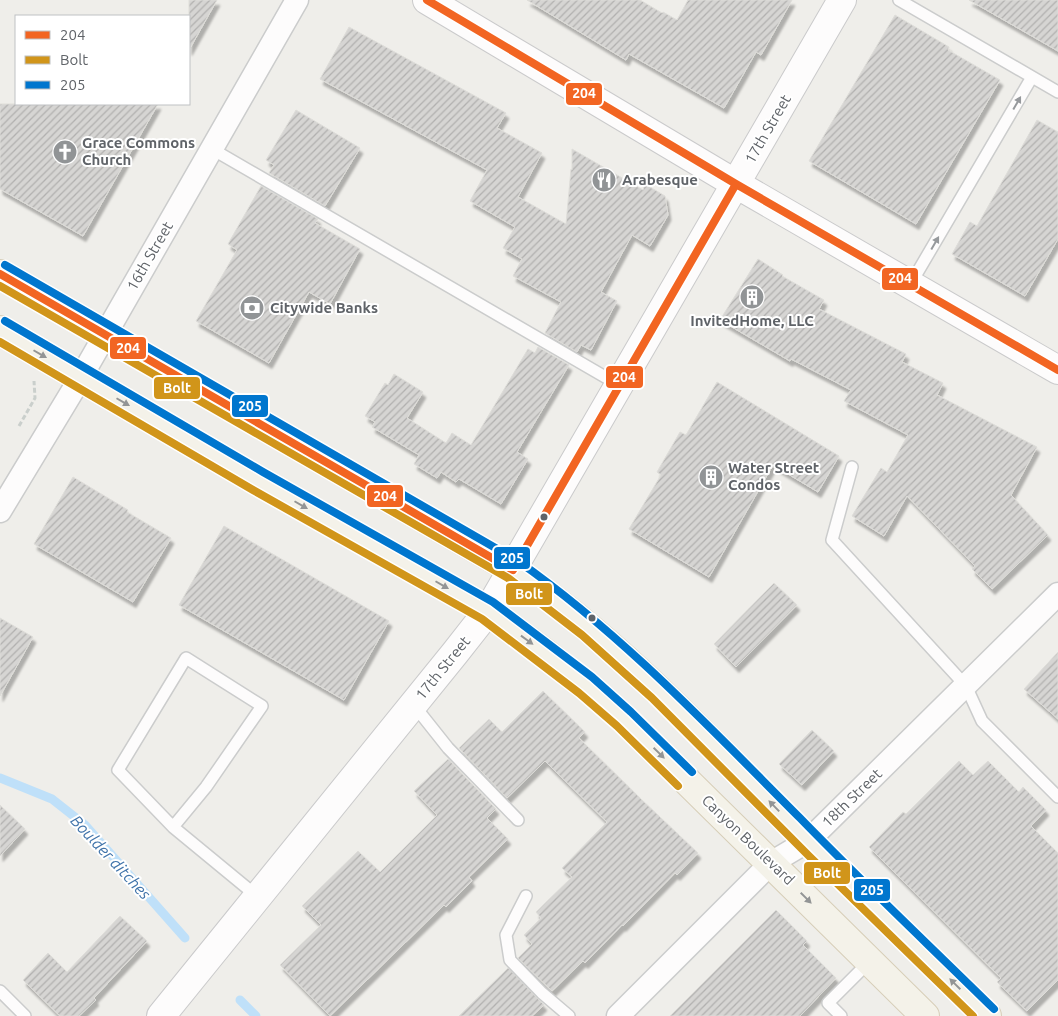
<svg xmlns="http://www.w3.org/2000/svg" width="1058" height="1016" viewBox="0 0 1058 1016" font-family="Ubuntu,sans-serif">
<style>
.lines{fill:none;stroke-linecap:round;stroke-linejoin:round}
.stream{stroke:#bfe0f9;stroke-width:9}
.building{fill:url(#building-hatch);stroke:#deddd9;filter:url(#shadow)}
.lane-casing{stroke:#cbcccc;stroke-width:14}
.street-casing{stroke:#cbcccc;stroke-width:25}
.secondary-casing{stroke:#cacacb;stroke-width:30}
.primary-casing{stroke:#d7ceb8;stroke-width:30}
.path{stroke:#cacfcc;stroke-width:3;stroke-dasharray:5 2.5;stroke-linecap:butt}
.lane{stroke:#fdfcfc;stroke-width:11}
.street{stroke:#fdfcfc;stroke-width:22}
.secondary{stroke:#fdfcfc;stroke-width:28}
.primary{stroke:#f4f2e9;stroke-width:28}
.bus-1-casing{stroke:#fff;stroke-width:11}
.bus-2-casing{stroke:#fff;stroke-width:11}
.bus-3-casing{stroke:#fff;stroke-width:11}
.bus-1{stroke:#f26522;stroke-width:8}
.bus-2{stroke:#d1951a;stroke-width:8}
.bus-3{stroke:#0076ce;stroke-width:8}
.oneway{fill:#96999c}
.oneway2{fill:#939595}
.bus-dot{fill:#5f6368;stroke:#fff;stroke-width:2}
.labels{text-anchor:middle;stroke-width:4;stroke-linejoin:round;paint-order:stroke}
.street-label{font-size:15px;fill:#5f6368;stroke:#fff}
.poi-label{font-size:15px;font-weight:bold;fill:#5f6368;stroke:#fff;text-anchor:start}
.water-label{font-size:16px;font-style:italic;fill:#4174aa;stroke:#fff}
.line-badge{stroke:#fff;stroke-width:2}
.badge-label{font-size:14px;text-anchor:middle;font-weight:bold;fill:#fff}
</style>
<defs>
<pattern id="building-hatch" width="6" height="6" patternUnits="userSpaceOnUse" patternTransform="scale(1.25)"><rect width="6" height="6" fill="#d6d5d3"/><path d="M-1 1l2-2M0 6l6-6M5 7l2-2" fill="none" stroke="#b1b0af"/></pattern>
<filter id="shadow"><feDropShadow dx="3" dy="5.5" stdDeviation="1" flood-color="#0004"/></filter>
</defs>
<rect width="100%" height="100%" fill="#efeeea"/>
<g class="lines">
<path class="stream" d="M0 778 52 799 85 825 185 938
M240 1000 256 1016"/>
</g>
<path class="building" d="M189 0H217L189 50Z
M527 0H640L662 13 663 12 677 20 688 0H792L761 55 756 52 724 108 629 54 626 60Z
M969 0H1058V51Z
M895 15 949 47 948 50 1000 80 916 224 809 161Z
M349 27 506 113 497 128 542 153 518 197 566 224 571 169 572 170V149L643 190 645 184 665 196 668 215 650 246 632 235 601 292 617 301 591 350 581 345 577 352 545 333 561 302 513 276 522 259 503 248 515 227 470 201 487 170 320 79Z
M0 104H158L83 236 0 189Z
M296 110 360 148 325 206 269 173 274 165 266 160Z
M1037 120 1058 132V239L1025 296 952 254 970 222 977 226Z
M261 186 318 219 315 223 360 249 330 304 309 292 269 363 196 321 237 250 228 244Z
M758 259 783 275 782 276 824 300 819 309 906 354 902 362 943 383 937 395 1037 447 1011 495 1048 535 992 589 972 569 975 566 907 496 884 536 852 516 881 468 887 472 908 435 844 401 851 390 791 359 790 361 720 320Z
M538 347 569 365 517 452 528 459 501 504 459 479 456 482 441 472 437 478 414 464 419 455 372 427 375 422 365 416 385 383 388 385 394 374 423 392 407 418 446 443 452 433 471 445 528 349 535 353Z
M717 382 839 456 818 492 773 465 709 577 629 529 661 475 657 472 680 432 686 435Z
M73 477 128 510 127 512 171 538 133 602 34 544Z
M224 526 389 621 344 700 179 605Z
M774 583 797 605 736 667 714 644Z
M0 618 33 637 0 696Z
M1058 652V719L1024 689Z
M543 691 585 732 579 738 641 799 698 853 677 875 675 873 623 926 622 925 585 963 583 961 552 991 518 958 532 944 524 935 541 918 536 912 572 877 562 868 607 822 545 761 507 798 459 748 489 719 502 732Z
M812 730 834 751 802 785 779 764Z
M448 759 496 809 487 818 508 839 469 877 472 881 446 907 444 905 330 1016 280 965 321 925 302 906 358 851 380 872 437 815 414 791Z
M959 761 973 775 988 761 1019 792 1023 787 1046 810 1031 826 1058 853V980L1027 1011 997 982 1001 978 869 847 903 812 906 814Z
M0 805 25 829 0 856Z
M776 910 807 941 803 945 836 978 800 1016H670Z
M120 916 147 941 94 998 96 1000 79 1016H60L23 980 48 953 67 972Z
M508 968 544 1005 532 1016H459Z"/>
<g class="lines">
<defs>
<path id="lane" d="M899 0 1058 92
M212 149 619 385
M910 285 1032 77
M852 467 832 540 966 686 982 721 1058 797
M413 704 448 748 518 820
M173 827 118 770 186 658 262 706 206 787 173 827 258 897
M526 896 506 935 510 960 542 993 569 1016
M0 991 25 1016
M841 1016 828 1003 870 961"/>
<path id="street" d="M0 511 81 377 297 0
M618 1016 771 863 808 841 1058 594"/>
<path id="secondary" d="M427 0 736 184 1058 370
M161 1016 455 653 488 611 842 0"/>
<path id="primary" d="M0 274 513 570C617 641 704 735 792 825 856 889 922 952 987 1016
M0 330 258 481 488 611 545 653 585 685 624 719 925 1016"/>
</defs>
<use href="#lane" class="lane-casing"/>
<use href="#street" class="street-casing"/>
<use href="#secondary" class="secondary-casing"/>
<use href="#primary" class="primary-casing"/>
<path class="path" d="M19 426 35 398 34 381"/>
<use href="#lane" class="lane"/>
<use href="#street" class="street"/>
<use href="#secondary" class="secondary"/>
<use href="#primary" class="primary"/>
<defs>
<path id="bus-1" d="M427 0 736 184 1058 370
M0 274 513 570
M513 570 736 184"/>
<path id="bus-2" d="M0 286 508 578 582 635 652 698 809 856 973 1016
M0 342 253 490 482 619 579 693 617 726 678 786"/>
<path id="bus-3" d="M5 265 518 561C623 635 710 728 800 818 863 883 929 945 994 1009
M5 321 263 472 493 602 592 677 631 712 692 772"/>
</defs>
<use href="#bus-1" class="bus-1-casing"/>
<use href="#bus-2" class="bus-2-casing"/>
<use href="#bus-3" class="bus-3-casing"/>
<use href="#bus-1" class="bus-1"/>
<use href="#bus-2" class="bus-2"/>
<use href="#bus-3" class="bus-3"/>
</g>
<defs><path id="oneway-solid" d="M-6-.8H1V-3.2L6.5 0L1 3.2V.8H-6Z" transform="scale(1.25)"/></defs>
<g class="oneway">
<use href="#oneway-solid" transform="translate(1017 103) rotate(-60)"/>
<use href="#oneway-solid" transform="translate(935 243) rotate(-60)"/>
</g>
<g class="oneway2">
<use href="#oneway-solid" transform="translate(40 354) rotate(30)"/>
<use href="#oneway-solid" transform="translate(123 402) rotate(30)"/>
<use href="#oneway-solid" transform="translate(301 505) rotate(30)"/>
<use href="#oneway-solid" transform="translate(442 585) rotate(30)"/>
<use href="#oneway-solid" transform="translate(527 640) rotate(36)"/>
<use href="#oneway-solid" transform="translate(659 753) rotate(44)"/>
<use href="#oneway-solid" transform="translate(774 806) rotate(-134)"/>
<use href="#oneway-solid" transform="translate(806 898) rotate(45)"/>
<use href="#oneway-solid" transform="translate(955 984) rotate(-135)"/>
</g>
<defs>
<symbol id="church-disc" viewBox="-11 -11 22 22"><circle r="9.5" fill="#919496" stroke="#fff"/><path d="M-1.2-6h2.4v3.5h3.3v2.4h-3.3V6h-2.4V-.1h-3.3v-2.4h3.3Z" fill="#fff"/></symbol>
<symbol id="restaurant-disc" viewBox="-11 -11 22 22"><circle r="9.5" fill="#919496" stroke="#fff"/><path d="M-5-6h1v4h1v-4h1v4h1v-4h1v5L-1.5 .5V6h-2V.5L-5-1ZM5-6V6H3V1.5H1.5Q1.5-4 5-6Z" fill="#fff"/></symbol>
<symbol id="building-disc" viewBox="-11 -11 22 22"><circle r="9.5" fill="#919496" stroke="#fff"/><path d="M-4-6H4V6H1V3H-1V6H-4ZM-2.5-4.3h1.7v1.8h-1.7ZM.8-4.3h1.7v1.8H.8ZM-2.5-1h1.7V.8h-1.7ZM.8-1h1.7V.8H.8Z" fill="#fff"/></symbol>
<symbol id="bank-disc" viewBox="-11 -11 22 22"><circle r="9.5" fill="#919496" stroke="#fff"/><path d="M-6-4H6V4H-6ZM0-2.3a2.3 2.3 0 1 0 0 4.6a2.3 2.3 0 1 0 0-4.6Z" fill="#fff"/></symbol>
</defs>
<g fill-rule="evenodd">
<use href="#church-disc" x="51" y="138" width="28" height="28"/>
<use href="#restaurant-disc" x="590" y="166" width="28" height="28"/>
<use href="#building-disc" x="738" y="283" width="28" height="28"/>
<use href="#bank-disc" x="238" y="294" width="28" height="28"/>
<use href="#building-disc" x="697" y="463" width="28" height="28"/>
</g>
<g class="bus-dot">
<circle cx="544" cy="517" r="4.5"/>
<circle cx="592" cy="618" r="4.5"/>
</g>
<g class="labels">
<g class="street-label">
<text transform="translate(768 129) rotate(-60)" y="5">17th Street</text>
<text transform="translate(150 256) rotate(-60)" y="5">16th Street</text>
<text transform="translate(443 668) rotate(-51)" y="5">17th Street</text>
<text transform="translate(852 798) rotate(-44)" y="5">18th Street</text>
<text transform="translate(748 840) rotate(44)" y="5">Canyon Boulevard</text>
</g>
<g class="poi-label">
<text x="82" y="148">Grace Commons<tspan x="82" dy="17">Church</tspan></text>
<text x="622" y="185">Arabesque</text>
<text x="270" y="313">Citywide Banks</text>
<text x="752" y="326" text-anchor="middle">InvitedHome, LLC</text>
<text x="728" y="473">Water Street<tspan x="728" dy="17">Condos</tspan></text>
</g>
<g class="water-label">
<text transform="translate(111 857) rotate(47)" y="6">Boulder ditches</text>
</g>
</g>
<g class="line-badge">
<rect x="565" y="82" width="38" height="24" rx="5" fill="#f26522"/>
<rect x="881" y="267" width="38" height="24" rx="5" fill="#f26522"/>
<rect x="109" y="336" width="38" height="24" rx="5" fill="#f26522"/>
<rect x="605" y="365" width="39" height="24" rx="5" fill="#f26522"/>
<rect x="153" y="376" width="48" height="24" rx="5" fill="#d1951a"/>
<rect x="231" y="394" width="38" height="24" rx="5" fill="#0076ce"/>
<rect x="366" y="484" width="38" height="24" rx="5" fill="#f26522"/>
<rect x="493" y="546" width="38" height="24" rx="5" fill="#0076ce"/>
<rect x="505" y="582" width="48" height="24" rx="5" fill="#d1951a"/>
<rect x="803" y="861" width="48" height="24" rx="5" fill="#d1951a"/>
<rect x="853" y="878" width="38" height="24" rx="5" fill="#0076ce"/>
</g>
<g class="badge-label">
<text x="584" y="98">204</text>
<text x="900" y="283">204</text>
<text x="128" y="353">204</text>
<text x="624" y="382">204</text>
<text x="177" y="393">Bolt</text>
<text x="250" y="411">205</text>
<text x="385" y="501">204</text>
<text x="512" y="563">205</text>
<text x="529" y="599">Bolt</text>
<text x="827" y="878">Bolt</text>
<text x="872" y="895">205</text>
</g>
<rect x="15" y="15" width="175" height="90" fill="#ffffff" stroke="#bfc1c3"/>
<rect x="25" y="31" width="25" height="8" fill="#f26522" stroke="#bfc1c3"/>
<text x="60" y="40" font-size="15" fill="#5f6368">204</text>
<rect x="25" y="56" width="25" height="8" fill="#d1951a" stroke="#bfc1c3"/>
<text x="60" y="65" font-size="15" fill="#5f6368">Bolt</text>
<rect x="25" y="81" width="25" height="8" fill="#0076ce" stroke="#bfc1c3"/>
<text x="60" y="90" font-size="15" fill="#5f6368">205</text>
</svg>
